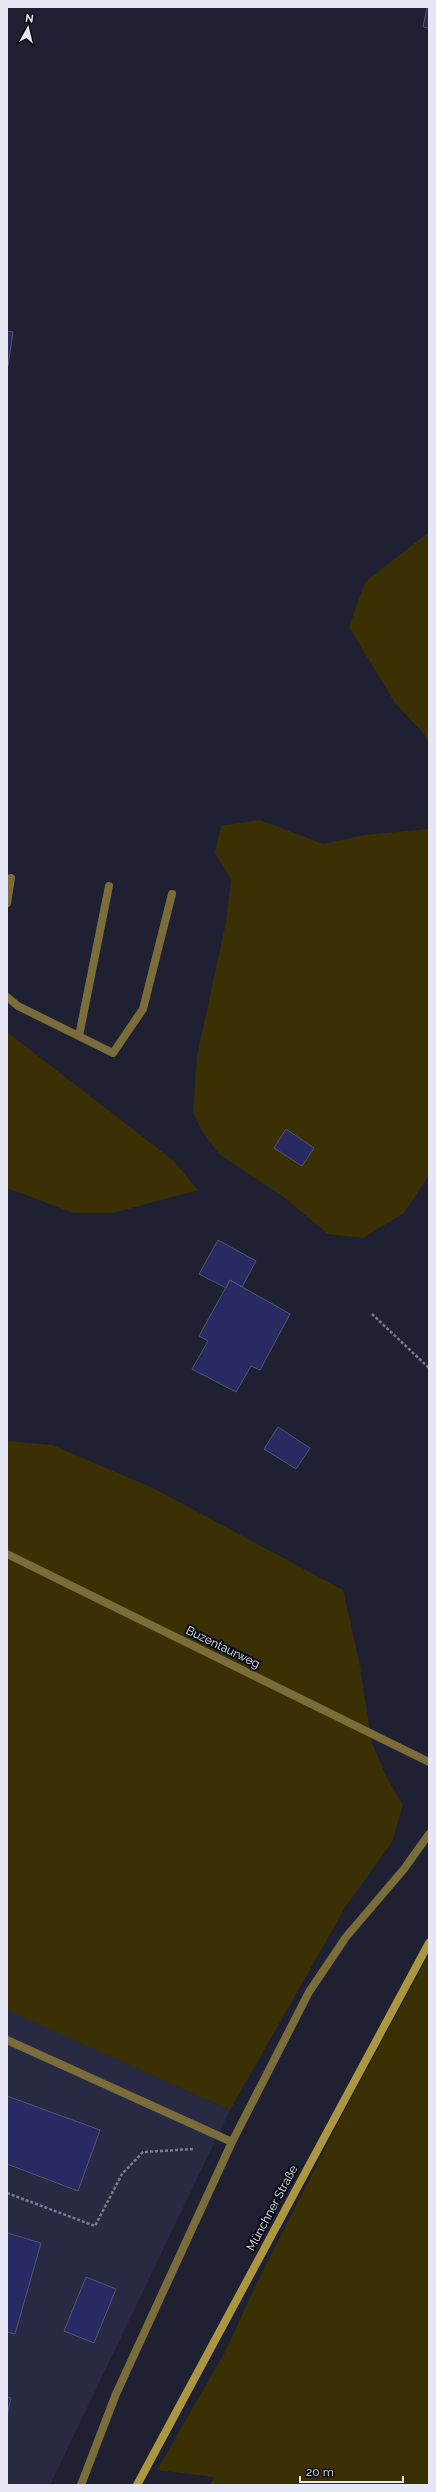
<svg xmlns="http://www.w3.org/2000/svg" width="436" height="2492" viewBox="0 0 436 2492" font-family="Raleway,sans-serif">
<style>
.built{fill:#272a42}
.green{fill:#3a3003}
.building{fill:#292a64;stroke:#53566b}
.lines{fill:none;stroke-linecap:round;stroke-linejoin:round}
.path{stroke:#7b7e8d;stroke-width:2.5;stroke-dasharray:3 2;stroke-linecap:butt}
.lane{stroke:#7a6d3a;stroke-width:8}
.secondary{stroke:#ac9740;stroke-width:8}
.labels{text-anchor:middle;stroke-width:4;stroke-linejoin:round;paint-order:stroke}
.street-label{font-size:12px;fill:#e5e8f4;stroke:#0a0b14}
</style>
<rect width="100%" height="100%" fill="#1f2133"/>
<path class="built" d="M7 2009 230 2110 50 2485H7Z"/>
<path class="green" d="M429 532V744L424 734 395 703 349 627 365 582Z
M260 820 323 844 365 835 429 829V1175L404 1213 363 1238 328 1234 285 1198 219 1154 202 1131 193 1112 197 1056 226 922 231 879 215 853 221 826Z
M7 1032 174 1161 198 1190 113 1213H74L7 1188Z
M7 1441 52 1445 153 1488 343 1590 359 1661 372 1743 387 1778 403 1805 392 1842 346 1906 230 2110 7 2010Z
M429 1954V2485H210L214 2477 157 2470 225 2352 255 2287 344 2111Z"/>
<path class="building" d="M427 7H429V28L423 27Z
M7 331 13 332 8 366H7Z
M286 1129 314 1148 302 1166 274 1148Z
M218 1240 256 1261 242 1287 230 1280 226 1288 199 1274Z
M230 1280 290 1314 260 1370 251 1366 236 1392 192 1369 208 1341 199 1336Z
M278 1427 310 1448 296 1469 264 1449Z
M7 2096 100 2130 78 2191 7 2164Z
M7 2233 41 2243 15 2334 7 2332Z
M86 2277 116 2289 94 2343 64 2331Z
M7 2397 11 2398 7 2416Z"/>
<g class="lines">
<path class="path" d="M372 1314 429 1368
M7 2193 95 2226 122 2174 143 2152 193 2149"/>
<path class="lane" d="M7 903 11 878
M7 997 18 1006 113 1053 143 1009 172 894
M79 1036 109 886
M7 1554 429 1762
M7 2040 232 2142
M81 2485 116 2394 232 2142 309 1992 346 1937 404 1869 429 1834"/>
<path class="secondary" d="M137 2485 429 1943"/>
</g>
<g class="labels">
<g class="street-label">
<text transform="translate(223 1647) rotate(26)" y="4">Buzentaurweg</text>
<text transform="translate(272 2208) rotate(-62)" y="4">Münchner Straße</text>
</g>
</g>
<rect width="436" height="2492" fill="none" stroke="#e5e8f4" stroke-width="16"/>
<g transform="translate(28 28) rotate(8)" stroke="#0a0b14" stroke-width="3" paint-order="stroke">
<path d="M0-3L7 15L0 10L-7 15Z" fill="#e5e8f4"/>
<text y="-6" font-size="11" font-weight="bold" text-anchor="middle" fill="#e5e8f4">N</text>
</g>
<path d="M300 2476v6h103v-6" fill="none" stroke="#e5e8f4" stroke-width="2"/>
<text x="306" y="2476" font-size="12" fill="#e5e8f4" stroke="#0a0b14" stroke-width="3" paint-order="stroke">20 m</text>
</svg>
